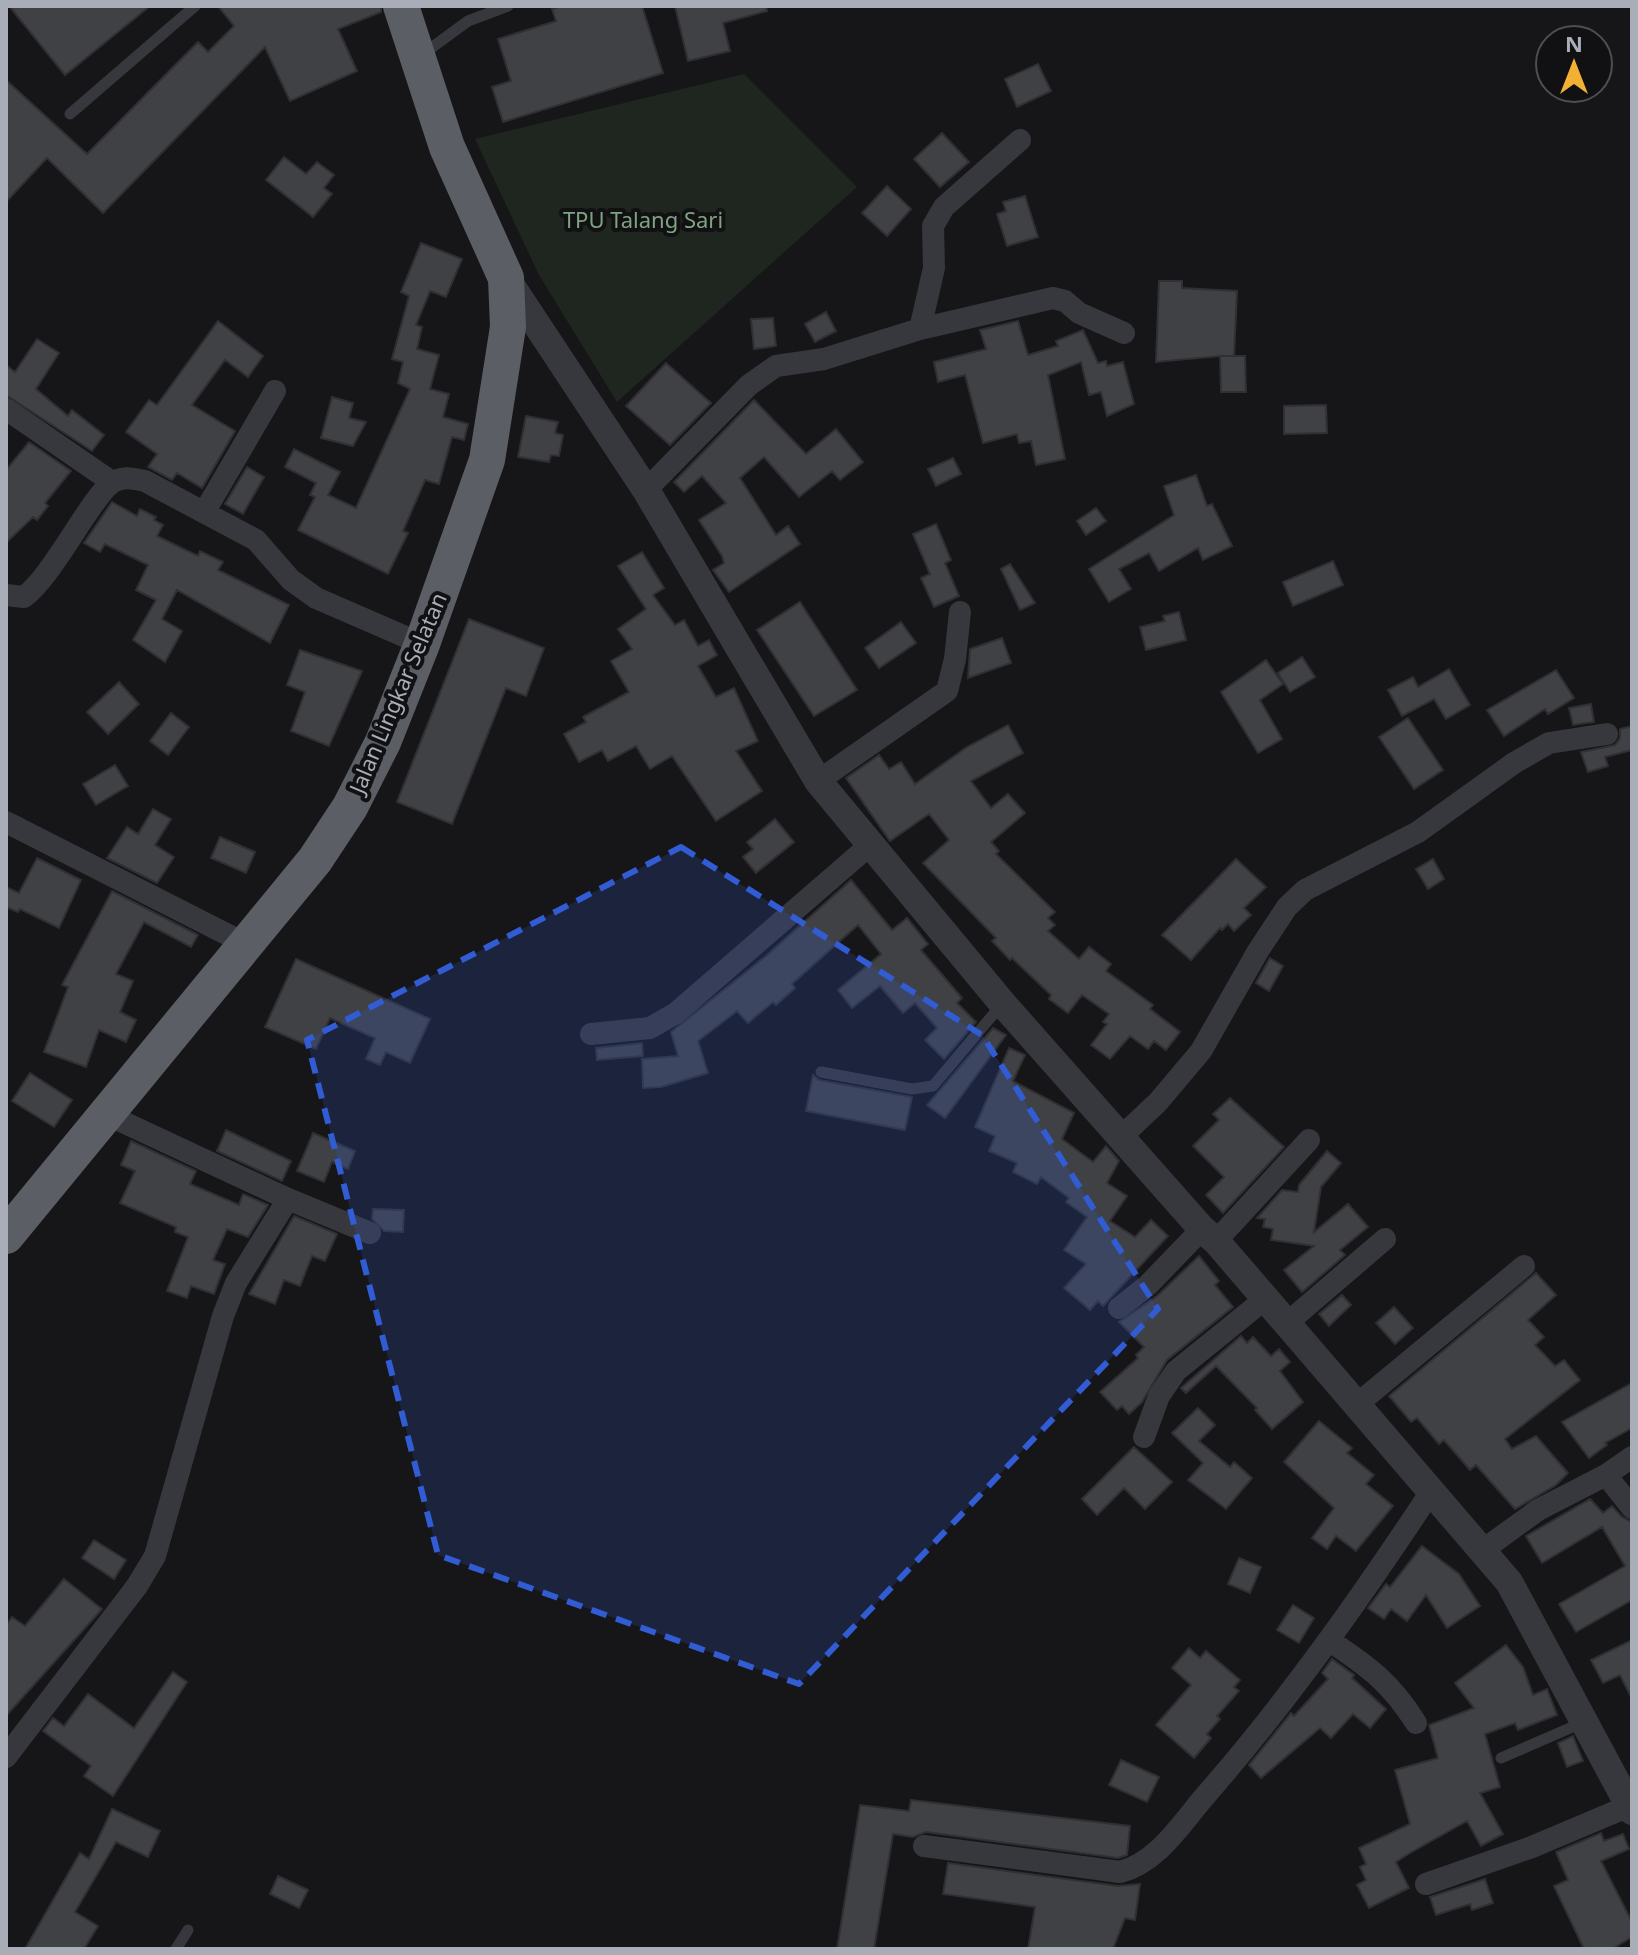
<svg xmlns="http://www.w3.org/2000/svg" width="1638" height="1955" viewBox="0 0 1638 1955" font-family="'Noto Sans',sans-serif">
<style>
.green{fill:#1e261f}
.building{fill:#404145;stroke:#303034;stroke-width:2}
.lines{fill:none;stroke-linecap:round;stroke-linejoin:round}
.service{stroke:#37383d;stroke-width:11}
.minor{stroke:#37383d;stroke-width:22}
.tertiary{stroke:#37383d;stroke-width:28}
.trunk{stroke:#5b5e65;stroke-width:36}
.marked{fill:#325cd3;fill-opacity:0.2;stroke:#325cd3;stroke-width:6;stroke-dasharray:16 10;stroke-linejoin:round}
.labels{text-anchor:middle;stroke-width:8;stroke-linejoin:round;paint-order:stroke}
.park-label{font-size:22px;fill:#7fa381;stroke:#111113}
.street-label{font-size:22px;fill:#a8adb8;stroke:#111113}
</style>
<rect width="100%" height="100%" fill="#161618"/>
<path class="green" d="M744 74 857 187 617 402 539 275 475 139Z"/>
<path class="building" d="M9 6H150L65 75Z
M218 6H381V12L338 29 357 71 290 101 265 47 103 213 47 158 6 202V80L87 154 198 42 208 52 234 26Z
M561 6H642L663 73 503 122 492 87 511 81 498 39 556 21 552 9Z
M675 6H766L767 11 723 23 730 51 688 61Z
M1038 64 1051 91 1017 107 1005 79Z
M942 133 969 162 940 187 914 159Z
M284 157 306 174 317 162 334 175 324 188 332 194 313 217 266 180Z
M887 186 911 209 887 236 862 213Z
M1025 196 1038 237 1007 246 997 214 1006 211 1003 202Z
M421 243 462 259 446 297 430 291 416 325 422 327 417 349 439 355 430 389 449 394 443 417 468 424 464 440 452 437 439 484 425 480 403 531 408 533 388 574 298 530 315 497 310 495 316 483 285 467 294 449 340 472 328 495 356 508 410 389 398 383 403 362 392 359 409 296 401 292Z
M1159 281H1182V288L1237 291 1234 356H1221H1245L1246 392H1221L1220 356 1156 362Z
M826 312 836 331 815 342 805 324Z
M773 318 776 346 754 349 751 319Z
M218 321 263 356 248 377 225 360 192 405 235 431 202 488 177 473 172 480 148 467 157 454 126 432 149 400 157 405Z
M1018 321 1028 355 1058 346 1056 341 1083 330 1098 363 1106 361 1107 366 1123 362 1134 404 1107 416 1101 392 1089 395 1081 362 1048 375 1065 459 1036 465 1031 441 1019 443 1017 434 983 443 965 375 938 382 934 362 986 349 980 330Z
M37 339 59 353 36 389 68 416 72 410 104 435 92 451 6 395V365L15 372Z
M666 363 711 403 670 445 626 406Z
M332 397 353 403 349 418 366 422 353 446 321 438Z
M754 400 806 454 836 429 863 462 840 480 832 471 799 497 764 457 740 478 776 535 788 526 800 544 729 592 713 570 724 563 722 556 699 520 726 503 702 476 684 492 674 482Z
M1326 405 1327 433 1284 434V406Z
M526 416 558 422 555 433 563 435 559 456 551 455 549 462 518 457Z
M29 442 71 471 45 503 48 506 37 520 33 517 6 543V470Z
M953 458 961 474 936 486 928 469Z
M247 467 264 477 243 514 225 504Z
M1196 475 1207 506 1212 504 1232 546 1203 560 1198 548 1159 571 1149 553 1119 569 1131 589 1109 602 1089 569 1174 515 1164 486Z
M112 502 137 516 140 509 156 517 154 520 163 525 157 536 198 556 200 551 223 562 218 570 289 605 270 643 177 590 162 619 182 631 165 662 133 640 156 600 136 590 148 565 105 544 100 552 84 543Z
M1096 508 1106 521 1086 535 1077 521Z
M936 524 951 560 945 563 959 596 934 607 921 578 930 574 913 534Z
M642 552 664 588 653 595 675 625 684 620 698 646 709 640 717 655 698 666 716 697 734 688 758 741 736 751 762 791 716 821 672 756 650 769 636 746 608 761 602 750 579 762 564 734 586 722 583 717 629 692 611 661 632 649 618 629 646 609 618 566Z
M1333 561 1343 585 1293 606 1283 582Z
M1010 564 1035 603 1020 610 1001 569Z
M800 602 857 690 814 716 757 630Z
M1179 612 1186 640 1146 650 1140 627 1165 621 1163 616Z
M469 619 544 648 526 696 506 688 452 824 397 802Z
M901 622 916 643 879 668 865 648Z
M1002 638 1011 663 968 678 970 649Z
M300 650 362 671 329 746 291 731 305 692 287 685Z
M1302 657 1315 677 1290 692 1278 673Z
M1266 660 1283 684 1260 700 1282 739 1258 753 1221 692Z
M1449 669 1470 705 1446 719 1434 699 1402 716 1388 690 1413 677 1418 687Z
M1556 670 1574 698 1548 714 1545 709 1504 736 1487 710Z
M119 682 139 704 108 734 87 712Z
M1591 704 1594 722 1573 725 1569 708Z
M171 713 189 727 168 755 150 741Z
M1408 718 1443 770 1414 789 1379 737Z
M1008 725 1023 753 971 781 991 808 1008 794 1025 813 991 842 999 851 996 854 1055 912 1048 918 1055 925 1048 931 1079 959 1089 947 1111 964 1106 971 1153 1005 1150 1009 1180 1032 1166 1050 1154 1041 1148 1049 1130 1036 1110 1059 1091 1045 1107 1024 1103 1022 1109 1014 1082 995 1068 1013 1049 999 1051 995 1012 958 1010 960 992 941 996 938 923 863 949 840 929 814 890 841 846 778 879 755 889 769 901 762 915 784 967 747Z
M1632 726V750L1605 757 1608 766 1588 772 1581 752 1615 745 1620 738V729Z
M115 765 128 786 96 805 83 784Z
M153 809 171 819 155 845 174 857 157 883 107 858 127 827 138 834Z
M775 819 794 842 756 873 743 857 753 849 747 842Z
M220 837 255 852 246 873 211 858Z
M37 858 81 880 59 928 20 909 18 912 6 907V887L19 893Z
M1236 859 1266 887 1244 908 1251 915 1234 931 1228 924 1222 930 1220 928 1191 960 1162 935Z
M1433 859 1444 879 1428 889 1416 869Z
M851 880 892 930 907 918 928 944 921 950 962 998 957 1003 976 1022 944 1059 925 1040 937 1028 915 1003 903 1013 880 986 852 1008 838 990 881 954 858 925 792 984 795 988 776 1005 773 1002 748 1023 737 1011 698 1041 708 1073 661 1087 643 1088 642 1059 678 1056 671 1032 766 956Z
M112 891 198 935 191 947 144 922 116 974 133 981 120 1012 136 1020 126 1042 99 1030 86 1067 44 1052 68 987 62 985Z
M1270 958 1283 966 1269 991 1256 983Z
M296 959 430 1019 410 1063 386 1052 380 1065 366 1059 375 1038 330 1018 316 1049 265 1027Z
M993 1028 1006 1035 945 1118 927 1105Z
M642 1043 643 1056 597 1060 596 1048Z
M1009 1048 1025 1055 1013 1081 1074 1113 1062 1139 1093 1162 1106 1146 1119 1161 1107 1183 1127 1196 1110 1221 1135 1237 1151 1220 1168 1236 1103 1306 1098 1301 1090 1310 1064 1288 1086 1264 1064 1250 1087 1217 1066 1202 1069 1198 1041 1177 1037 1184 1013 1172 1017 1163 989 1151 995 1136 975 1127Z
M30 1073 72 1100 54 1127 12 1101Z
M813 1075 819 1080 912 1097 905 1130 806 1111Z
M1230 1098 1284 1147 1223 1213 1206 1195 1224 1177 1193 1146 1219 1120 1213 1114Z
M226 1130 291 1161 282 1181 217 1151Z
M313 1133 355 1151 348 1169 332 1162 324 1182 297 1171Z
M131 1141 196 1171 190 1184 239 1205 243 1194 268 1205 248 1237 227 1229 213 1260 225 1264 214 1294 191 1286 187 1298 167 1291 188 1237 175 1232 176 1227 120 1203 135 1171 121 1165Z
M1327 1151 1341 1163 1321 1187 1314 1232 1348 1204 1368 1227 1340 1250 1345 1255 1302 1292 1284 1270 1314 1246 1271 1240 1273 1229 1263 1227 1265 1219 1257 1218 1282 1190 1298 1192 1299 1185Z
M373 1209 404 1210 403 1232 384 1231 372 1219Z
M294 1216 337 1234 325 1261 312 1256 300 1286 284 1280 275 1304 249 1294Z
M1199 1256 1219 1281 1215 1285 1233 1307 1167 1360 1142 1402 1129 1414 1122 1406 1117 1410 1100 1392 1138 1358 1136 1355 1144 1347 1119 1322 1157 1296Z
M1536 1273 1556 1295 1528 1320 1544 1337 1535 1345 1555 1366 1564 1360 1580 1380 1505 1439 1512 1449 1536 1436 1568 1473 1556 1485 1515 1509 1476 1465 1470 1470 1444 1440 1439 1444 1417 1418 1411 1422 1389 1396Z
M1342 1295 1351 1305 1329 1326 1319 1314Z
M1394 1307 1413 1328 1395 1344 1376 1323Z
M1241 1336 1247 1343 1253 1337 1271 1356 1279 1349 1290 1362 1280 1371 1303 1402 1272 1429 1255 1410 1257 1408 1216 1366 1186 1393 1181 1388Z
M1632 1383V1428L1605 1443 1607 1445 1589 1458 1562 1422Z
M1198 1408 1215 1425 1199 1441 1230 1467 1234 1462 1252 1478 1226 1509 1188 1480 1203 1463 1172 1433Z
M1319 1421 1352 1448 1347 1453 1374 1475 1366 1484 1393 1506 1356 1551 1336 1536 1327 1549 1312 1538 1334 1508 1284 1462Z
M1134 1447 1172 1482 1145 1509 1124 1488 1097 1515 1082 1499Z
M1590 1499 1603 1513 1612 1506 1622 1517 1632 1522V1600L1576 1632 1559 1604 1625 1566 1602 1527 1542 1563 1526 1536Z
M94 1540 126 1560 114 1579 82 1558Z
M1422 1546 1459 1574 1480 1606 1447 1628 1426 1595 1407 1621 1391 1609 1384 1619 1368 1608 1386 1584 1390 1587Z
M1239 1558 1261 1567 1250 1593 1228 1584Z
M64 1579 102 1609 6 1716V1625L12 1617 25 1626Z
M1293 1605 1314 1618 1299 1643 1277 1630Z
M1632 1640V1699L1620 1675 1603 1683 1591 1660Z
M1506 1645 1523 1667 1533 1695 1547 1689 1557 1715 1518 1730 1515 1723 1485 1734 1500 1787 1480 1793 1503 1834 1481 1846 1467 1821 1410 1853 1396 1862 1409 1888 1369 1908 1357 1885 1366 1880 1360 1867 1366 1864 1359 1848 1410 1824 1395 1770 1438 1758 1429 1725 1474 1708 1455 1683Z
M1189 1648 1200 1658 1206 1651 1240 1680 1234 1687 1239 1691 1217 1716 1220 1719 1207 1734 1211 1738 1194 1758 1156 1725 1191 1685 1172 1668Z
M1332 1659 1354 1675 1352 1678 1386 1709 1370 1728 1353 1714 1331 1738 1320 1728 1261 1778 1249 1765 1291 1713 1294 1716 1328 1679 1322 1673Z
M173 1672 187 1682 113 1796 84 1776 91 1766 43 1731 53 1718 64 1726 88 1694 134 1728Z
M1573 1736 1583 1761 1567 1767 1558 1743Z
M1121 1760 1159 1777 1147 1802 1109 1785Z
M911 1800 1130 1826 1127 1855 1118 1858 926 1832 913 1837 893 1834 874 1949H837L860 1805 909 1811Z
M112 1809 160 1831 148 1857 116 1842 75 1912 98 1926 84 1949H25L80 1853 89 1859Z
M1601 1833 1604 1841 1623 1834 1629 1849 1601 1861 1632 1922V1937L1612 1949H1584L1554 1886 1568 1880 1556 1852Z
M948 1863 1118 1886 1140 1884 1135 1920 1125 1918 1113 1949H1028L1035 1907 943 1894Z
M278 1876 308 1890 299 1908 270 1894Z
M1485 1879 1493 1903 1472 1910 1470 1904 1436 1915 1430 1897Z"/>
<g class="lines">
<path class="service" d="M423 54 468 21 508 6
M70 114 195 6
M821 1072 912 1089 933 1086 1002 1004
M1501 1758 1584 1722
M176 1949 188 1930"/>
<path class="minor" d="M920 329 934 268 933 226 944 207 1020 140
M6 409 112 482
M646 490 749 385 776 366 824 359 920 329 1053 298 1065 301 1079 313 1124 333
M205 511 275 391
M6 595 24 597C55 574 94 490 115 481 126 476 134 479 145 481L256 540 291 580 316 598 422 644
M818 781 947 691 955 659 960 612
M6 822 246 944
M591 1034 650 1028 676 1013 870 845
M1122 1136 1158 1102 1201 1051 1258 951 1287 907 1305 890 1418 832 1514 763 1549 743 1607 734
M288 1199 370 1233
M1216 1241 1309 1140
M1119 1308 1148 1285 1202 1229
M1286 1324 1385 1239
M1355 1406 1524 1266
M1144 1437 1159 1396 1176 1371 1265 1299
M1606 1475 1632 1457
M1483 1550 1538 1510 1606 1475 1632 1508
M1330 1641C1369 1667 1391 1683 1416 1723
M6 1757 137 1586 155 1556 223 1316 236 1283 288 1199 108 1115
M924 1846 1120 1872C1157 1863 1181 1824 1205 1796 1288 1701 1360 1599 1430 1493
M1426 1884 1532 1847 1629 1806"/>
<path class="tertiary" d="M506 278 646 490 818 781 1003 1004 1202 1229 1216 1241 1509 1582 1632 1811"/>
<path class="trunk" d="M6 1236 315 860 350 807 383 742 422 644 487 460 508 327 506 278 447 147 401 6"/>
</g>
<path class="marked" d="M681 847 982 1035 1158 1309 799 1684 438 1555 307 1040Z"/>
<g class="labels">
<g class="park-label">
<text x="643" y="228">TPU Talang Sari</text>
</g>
<g class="street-label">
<text transform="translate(398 693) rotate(-67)" y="8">Jalan Lingkar Selatan</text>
</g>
</g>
<rect width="1638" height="1955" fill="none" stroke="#a8adb8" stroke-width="16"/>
<g transform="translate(1574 64)"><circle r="38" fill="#111113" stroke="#4d4f55" stroke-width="2"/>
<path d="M0-6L14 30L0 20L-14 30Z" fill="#f2b134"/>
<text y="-12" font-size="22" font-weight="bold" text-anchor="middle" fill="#a8adb8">N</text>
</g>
</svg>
